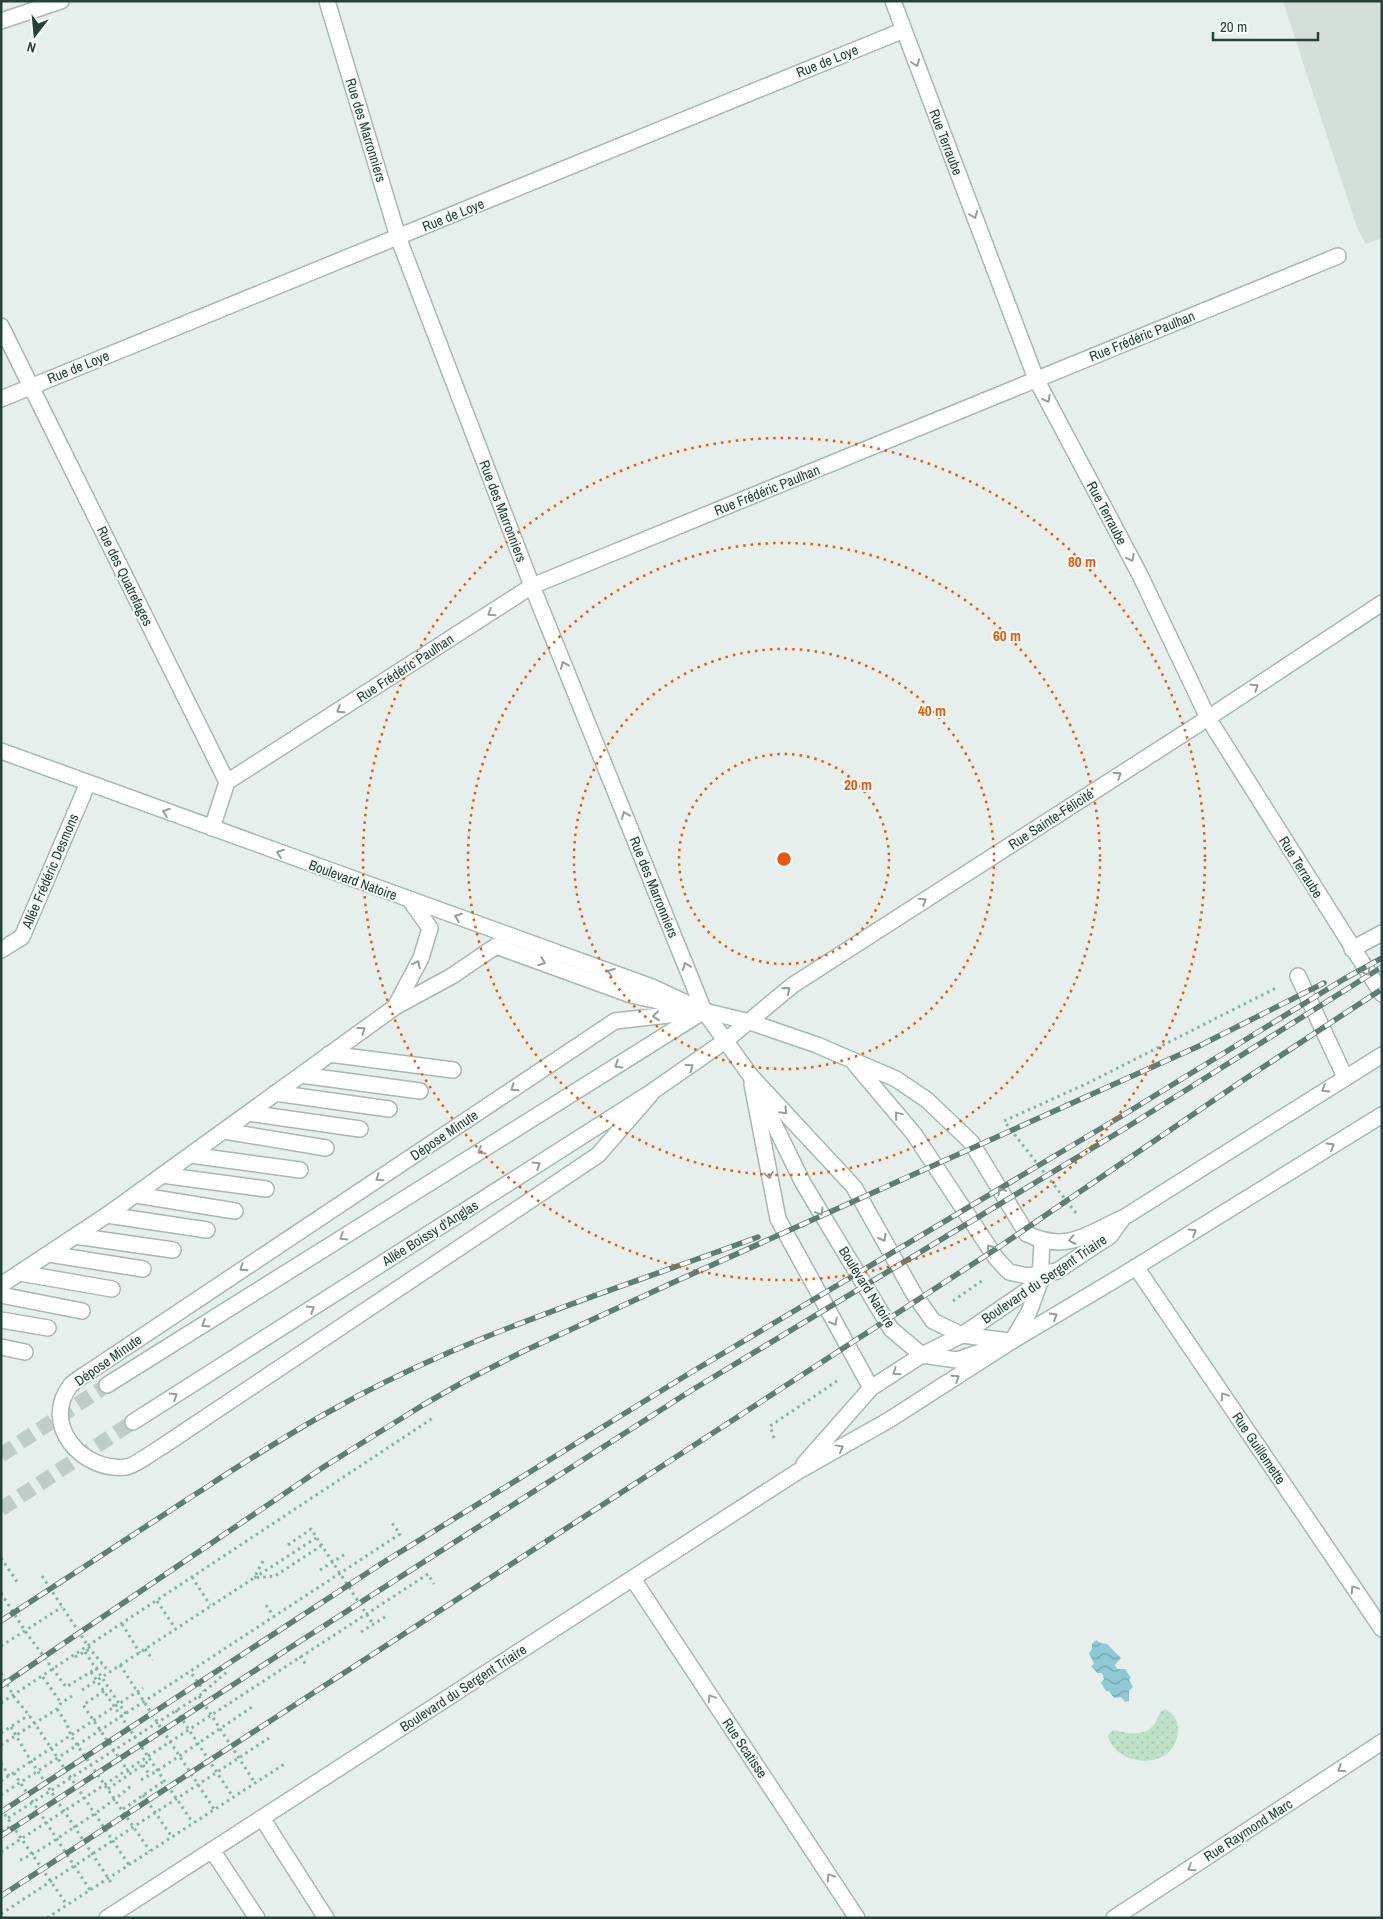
<svg xmlns="http://www.w3.org/2000/svg" width="1383" height="1919" viewBox="0 0 1383 1919" font-family="'Archivo Narrow',sans-serif">
<style>
.built{fill:#d4dfda}
.grass{fill:url(#grass-dots)}
.water{fill:url(#water-waves)}
.lines{fill:none;stroke-linecap:round;stroke-linejoin:round}
.secondary-tunnel{stroke:#bfccc8;stroke-width:15;stroke-dasharray:15 8;stroke-linecap:butt}
.service-casing{stroke:#a8b8b2;stroke-width:18}
.minor-casing{stroke:#a8b8b2;stroke-width:18}
.secondary-casing{stroke:#a4bbb3;stroke-width:18}
.path{stroke:#86b3a5;stroke-width:3;stroke-dasharray:2.5 4;stroke-linecap:butt}
.service{stroke:#fff;stroke-width:15}
.minor{stroke:#fff;stroke-width:15}
.secondary{stroke:#fff;stroke-width:15}
.rail-casing{stroke:#5f7d75;stroke-width:5.5}
.rail{stroke:#f7fbf9;stroke-width:4;stroke-dasharray:11;stroke-linecap:butt}
.oneway{stroke:#92a09c}
.ring{fill:none;stroke:#e8590c;stroke-width:2.5;stroke-dasharray:2.5 5}
.labels{text-anchor:middle;stroke-width:4;stroke-linejoin:round;paint-order:stroke}
.street-label{font-size:14px;fill:#24423a;stroke:#f7fbf9}
.centre{fill:#e8590c;stroke:#f7fbf9;stroke-width:2.5}
.ring-label{font-size:15px;text-anchor:middle;font-weight:bold;fill:#e8590c;stroke:#f7fbf9;stroke-width:4;stroke-linejoin:round;paint-order:stroke}
</style>
<defs>
<pattern id="grass-dots" width="8" height="8" patternUnits="userSpaceOnUse" patternTransform="scale(1.25)"><rect width="8" height="8" fill="#bfe0c8"/><path d="M2 2h.1M6 6h.1" fill="none" stroke="#a4c1ad" stroke-width="1.8" stroke-linecap="round"/></pattern>
<pattern id="water-waves" width="16" height="10" patternUnits="userSpaceOnUse" patternTransform="scale(1.25)"><rect width="16" height="10" fill="#8ec9d4"/><path d="M0 5q4-4 8 0t8 0" fill="none" stroke="#74a5ad"/></pattern>
</defs>
<rect width="100%" height="100%" fill="#e6efeb"/>
<path class="built" d="M1283 1H1382V238L1366 244 1357 228Z"/>
<path class="grass" d="M1165 1709C1175 1715 1178 1720 1178 1731 1175 1774 1113 1766 1108 1735L1113 1730C1135 1735 1152 1738 1160 1712Z"/>
<path class="water" d="M1096 1640 1100 1643 1107 1644 1121 1658 1115 1665 1117 1669H1125L1131 1678 1129 1680 1133 1687 1129 1691V1701L1125 1702 1121 1697 1114 1698 1109 1691H1106L1101 1683 1104 1679 1102 1673H1097L1091 1666 1094 1664 1089 1653 1092 1649V1644Z"/>
<g class="lines">
<path class="secondary-tunnel" d="M1 1455 107 1385
M1 1509 133 1422"/>
<defs>
<path id="service" d="M395 1007 421 958 430 928 409 899
M329 1054 453 1070
M301 1075 420 1091
M752 1084 778 1219 871 1388
M275 1093 389 1109
M650 1095 598 1155 163 1446C154 1451 135 1466 126 1467 82 1472 41 1425 70 1386 74 1381 81 1377 86 1374L615 1021 704 1011
M248 1113 360 1129
M224 1131 326 1148
M190 1155 300 1170
M162 1175 266 1189
M136 1195 235 1211
M107 1215 207 1230
M75 1236 173 1250
M49 1254 143 1269
M20 1273 112 1289
M1 1285 107 1215 395 1007 452 976 496 946 631 995 690 1008
M1 1295 82 1311
M1 1320 48 1328
M1 1347 25 1352
M804 1464 871 1388 922 1355 962 1335 1041 1281
M212 1850 257 1918
M107 1918 797 1472 889 1420 1012 1341 1029 1312 1040 1282 1042 1241"/>
<path id="minor" d="M327 1 398 237 532 586 704 1011
M893 1 1036 379 1140 575 1208 718 1382 994
M1 21 61 1
M1 326 227 782 212 828
M1 399 904 30
M227 782 532 586 1338 256
M1352 949 1382 933
M1 950 22 937 88 783
M1298 976 1345 1077
M725 1041 793 985 1208 718 1382 603
M1136 1267 1382 1629
M633 1579 857 1918
M262 1818 326 1918
M1114 1918 1382 1742"/>
<path id="secondary" d="M1 751 652 987 704 1011 750 1022 817 1045 896 1079 927 1100 971 1142 1027 1234C1068 1253 1086 1234 1123 1218
M704 1011 750 1075 854 1187 914 1294 933 1321 962 1335 1009 1341
M855 1064 914 1134 996 1258 1009 1272 1027 1276 1057 1271 1110 1236 1123 1218 1382 1055
M750 1075 803 1183 891 1329 922 1355 957 1360 1012 1341 1123 1275 1382 1115
M107 1385 704 1011
M133 1422 653 1091 725 1041"/>
</defs>
<use href="#service" class="service-casing"/>
<use href="#minor" class="minor-casing"/>
<use href="#secondary" class="secondary-casing"/>
<path class="path" d="M1076 1213 1004 1121 1088 1083 1276 988
M953 1301 983 1280
M774 1438 770 1426 837 1381
M288 1545 311 1529 373 1624
M1 1558 18 1583
M263 1561 254 1578 316 1538
M320 1570 347 1553
M42 1576 90 1649 109 1672
M192 1577 210 1605
M1 1593 25 1631 66 1687 102 1665
M157 1601 175 1628
M266 1605 274 1617
M122 1624 140 1653
M361 1632 388 1615
M1 1646 62 1607
M145 1649 153 1660
M85 1652 126 1714
M300 1656 307 1666
M75 1657 90 1649
M120 1665 214 1809
M91 1672 193 1823
M1 1673 14 1697 29 1715 129 1865
M192 1674 204 1691
M43 1677 61 1703
M82 1690 254 1578 275 1576 321 1546
M104 1691 83 1705 130 1774
M199 1696 255 1783
M1 1703 433 1418
M57 1709 67 1724 71 1736 150 1851
M176 1710 233 1797
M11 1727 31 1761 112 1884
M1 1733 29 1715
M1 1745 57 1709 61 1703 72 1696
M1 1763 9 1776
M143 1765 149 1774 148 1776
M14 1773 90 1890
M141 1780 157 1771 252 1707
M1 1781 143 1688
M108 1789 150 1760
M1 1795 400 1534 392 1523
M143 1795 172 1837
M1 1809 67 1905
M123 1809 164 1781
M8 1818 199 1696 228 1671
M2 1832 12 1825
M1 1852 428 1574 434 1584
M20 1860C37 1853 52 1842 67 1832 89 1818 111 1803 131 1786
M1 1914 269 1738
M47 1918 286 1763"/>
<use href="#service" class="service"/>
<use href="#minor" class="minor"/>
<use href="#secondary" class="secondary"/>
<defs>
<path id="rail" d="M1 1621C63 1580 126 1540 188 1499 236 1468 284 1436 334 1409 468 1334 615 1290 758 1237
M1 1686 325 1466 423 1405 465 1381 524 1351 672 1283 1199 1046 1324 983
M1 1812 384 1562 690 1373 1120 1117 1344 979 1382 958
M1 1836 291 1647 692 1390 1124 1129 1382 967
M1 1896 1002 1245 1242 1081 1382 989"/>
</defs>
<use href="#rail" class="rail-casing"/>
<use href="#rail" class="rail"/>
</g>
<defs><path id="oneway-chevron" d="M-2-3.5L2.5 0L-2 3.5" fill="none" stroke-width="1.6" stroke-linecap="round" stroke-linejoin="round" transform="scale(1.25)"/></defs>
<g class="oneway">
<use href="#oneway-chevron" transform="translate(916 63) rotate(69)"/>
<use href="#oneway-chevron" transform="translate(974 215) rotate(69)"/>
<use href="#oneway-chevron" transform="translate(1047 399) rotate(62)"/>
<use href="#oneway-chevron" transform="translate(1131 558) rotate(62)"/>
<use href="#oneway-chevron" transform="translate(491 613) rotate(147)"/>
<use href="#oneway-chevron" transform="translate(564 665) rotate(-112)"/>
<use href="#oneway-chevron" transform="translate(1255 687) rotate(-33)"/>
<use href="#oneway-chevron" transform="translate(340 710) rotate(147)"/>
<use href="#oneway-chevron" transform="translate(1118 775) rotate(-33)"/>
<use href="#oneway-chevron" transform="translate(166 812) rotate(-160)"/>
<use href="#oneway-chevron" transform="translate(625 815) rotate(-112)"/>
<use href="#oneway-chevron" transform="translate(280 853) rotate(-160)"/>
<use href="#oneway-chevron" transform="translate(923 901) rotate(-33)"/>
<use href="#oneway-chevron" transform="translate(458 917) rotate(-160)"/>
<use href="#oneway-chevron" transform="translate(542 962) rotate(20)"/>
<use href="#oneway-chevron" transform="translate(417 964) rotate(-63)"/>
<use href="#oneway-chevron" transform="translate(686 966) rotate(-112)"/>
<use href="#oneway-chevron" transform="translate(611 972) rotate(-160)"/>
<use href="#oneway-chevron" transform="translate(1367 972) rotate(57)"/>
<use href="#oneway-chevron" transform="translate(787 990) rotate(-41)"/>
<use href="#oneway-chevron" transform="translate(656 1016) rotate(174)"/>
<use href="#oneway-chevron" transform="translate(362 1030) rotate(-36)"/>
<use href="#oneway-chevron" transform="translate(618 1065) rotate(148)"/>
<use href="#oneway-chevron" transform="translate(690 1067) rotate(-36)"/>
<use href="#oneway-chevron" transform="translate(514 1088) rotate(146)"/>
<use href="#oneway-chevron" transform="translate(1325 1089) rotate(148)"/>
<use href="#oneway-chevron" transform="translate(784 1111) rotate(47)"/>
<use href="#oneway-chevron" transform="translate(898 1115) rotate(-130)"/>
<use href="#oneway-chevron" transform="translate(1331 1146) rotate(-32)"/>
<use href="#oneway-chevron" transform="translate(481 1151) rotate(148)"/>
<use href="#oneway-chevron" transform="translate(537 1165) rotate(-32)"/>
<use href="#oneway-chevron" transform="translate(769 1175) rotate(79)"/>
<use href="#oneway-chevron" transform="translate(379 1178) rotate(146)"/>
<use href="#oneway-chevron" transform="translate(1001 1191) rotate(-121)"/>
<use href="#oneway-chevron" transform="translate(820 1212) rotate(59)"/>
<use href="#oneway-chevron" transform="translate(1193 1232) rotate(-32)"/>
<use href="#oneway-chevron" transform="translate(343 1237) rotate(148)"/>
<use href="#oneway-chevron" transform="translate(883 1238) rotate(60)"/>
<use href="#oneway-chevron" transform="translate(1072 1240) rotate(168)"/>
<use href="#oneway-chevron" transform="translate(990 1248) rotate(-123)"/>
<use href="#oneway-chevron" transform="translate(243 1268) rotate(146)"/>
<use href="#oneway-chevron" transform="translate(311 1309) rotate(-32)"/>
<use href="#oneway-chevron" transform="translate(1054 1316) rotate(-31)"/>
<use href="#oneway-chevron" transform="translate(834 1322) rotate(61)"/>
<use href="#oneway-chevron" transform="translate(205 1324) rotate(148)"/>
<use href="#oneway-chevron" transform="translate(896 1372) rotate(146)"/>
<use href="#oneway-chevron" transform="translate(956 1378) rotate(-33)"/>
<use href="#oneway-chevron" transform="translate(174 1396) rotate(-32)"/>
<use href="#oneway-chevron" transform="translate(1224 1396) rotate(-124)"/>
<use href="#oneway-chevron" transform="translate(840 1448) rotate(-29)"/>
<use href="#oneway-chevron" transform="translate(1354 1589) rotate(-124)"/>
<use href="#oneway-chevron" transform="translate(711 1698) rotate(-124)"/>
<use href="#oneway-chevron" transform="translate(1341 1769) rotate(147)"/>
<use href="#oneway-chevron" transform="translate(1191 1868) rotate(147)"/>
<use href="#oneway-chevron" transform="translate(830 1877) rotate(-124)"/>
</g>
<g class="ring">
<circle cx="784" cy="859" r="105"/>
<circle cx="784" cy="859" r="210"/>
<circle cx="784" cy="859" r="316"/>
<circle cx="784" cy="859" r="421"/>
</g>
<g class="labels">
<g class="street-label">
<text transform="translate(827 61) rotate(-22)" y="5">Rue de Loye</text>
<text transform="translate(366 130) rotate(73)" y="5">Rue des Marronniers</text>
<text transform="translate(946 142) rotate(69)" y="5">Rue Terraube</text>
<text transform="translate(453 215) rotate(-22)" y="5">Rue de Loye</text>
<text transform="translate(1142 336) rotate(-22)" y="5">Rue Frédéric Paulhan</text>
<text transform="translate(78 367) rotate(-22)" y="5">Rue de Loye</text>
<text transform="translate(767 490) rotate(-22)" y="5">Rue Frédéric Paulhan</text>
<text transform="translate(503 511) rotate(69)" y="5">Rue des Marronniers</text>
<text transform="translate(1107 513) rotate(62)" y="5">Rue Terraube</text>
<text transform="translate(125 576) rotate(64)" y="5">Rue des Quatrefages</text>
<text transform="translate(405 668) rotate(-33)" y="5">Rue Frédéric Paulhan</text>
<text transform="translate(1051 819) rotate(-33)" y="5">Rue Sainte-Félicité</text>
<text transform="translate(1301 867) rotate(58)" y="5">Rue Terraube</text>
<text transform="translate(50 871) rotate(-67)" y="5">Allée Frédéric Desmons</text>
<text transform="translate(353 880) rotate(20)" y="5">Boulevard Natoire</text>
<text transform="translate(654 887) rotate(68)" y="5">Rue des Marronniers</text>
<text transform="translate(444 1135) rotate(-34)" y="5">Dépose Minute</text>
<text transform="translate(430 1233) rotate(-32)" y="5">Allée Boissy d'Anglas</text>
<text transform="translate(1044 1279) rotate(-34)" y="5">Boulevard du Sergent Triaire</text>
<text transform="translate(867 1287) rotate(58)" y="5">Boulevard Natoire</text>
<text transform="translate(108 1360) rotate(-35)" y="5">Dépose Minute</text>
<text transform="translate(1259 1448) rotate(56)" y="5">Rue Guillemette</text>
<text transform="translate(463 1688) rotate(-33)" y="5">Boulevard du Sergent Triaire</text>
<text transform="translate(745 1748) rotate(56)" y="5">Rue Scatisse</text>
<text transform="translate(1248 1830) rotate(-33)" y="5">Rue Raymond Marc</text>
</g>
</g>
<circle cx="784" cy="859" r="8" class="centre"/>
<g class="ring-label">
<text x="1082" y="567">80 m</text>
<text x="1007" y="641">60 m</text>
<text x="932" y="716">40 m</text>
<text x="858" y="790">20 m</text>
</g>
<rect width="1383" height="1919" fill="none" stroke="#24423a" stroke-width="5"/>
<g transform="translate(35 35) rotate(196)" stroke="#f7fbf9" stroke-width="4" paint-order="stroke">
<path d="M0-4L9 19L0 12L-9 19Z" fill="#24423a"/>
<text y="-8" font-size="14" font-weight="bold" text-anchor="middle" fill="#24423a">N</text>
</g>
<path d="M1213 32v8h105v-8" fill="none" stroke="#24423a" stroke-width="2.5"/>
<text x="1220" y="32" font-size="15" fill="#24423a" stroke="#f7fbf9" stroke-width="4" paint-order="stroke">20 m</text>
</svg>
